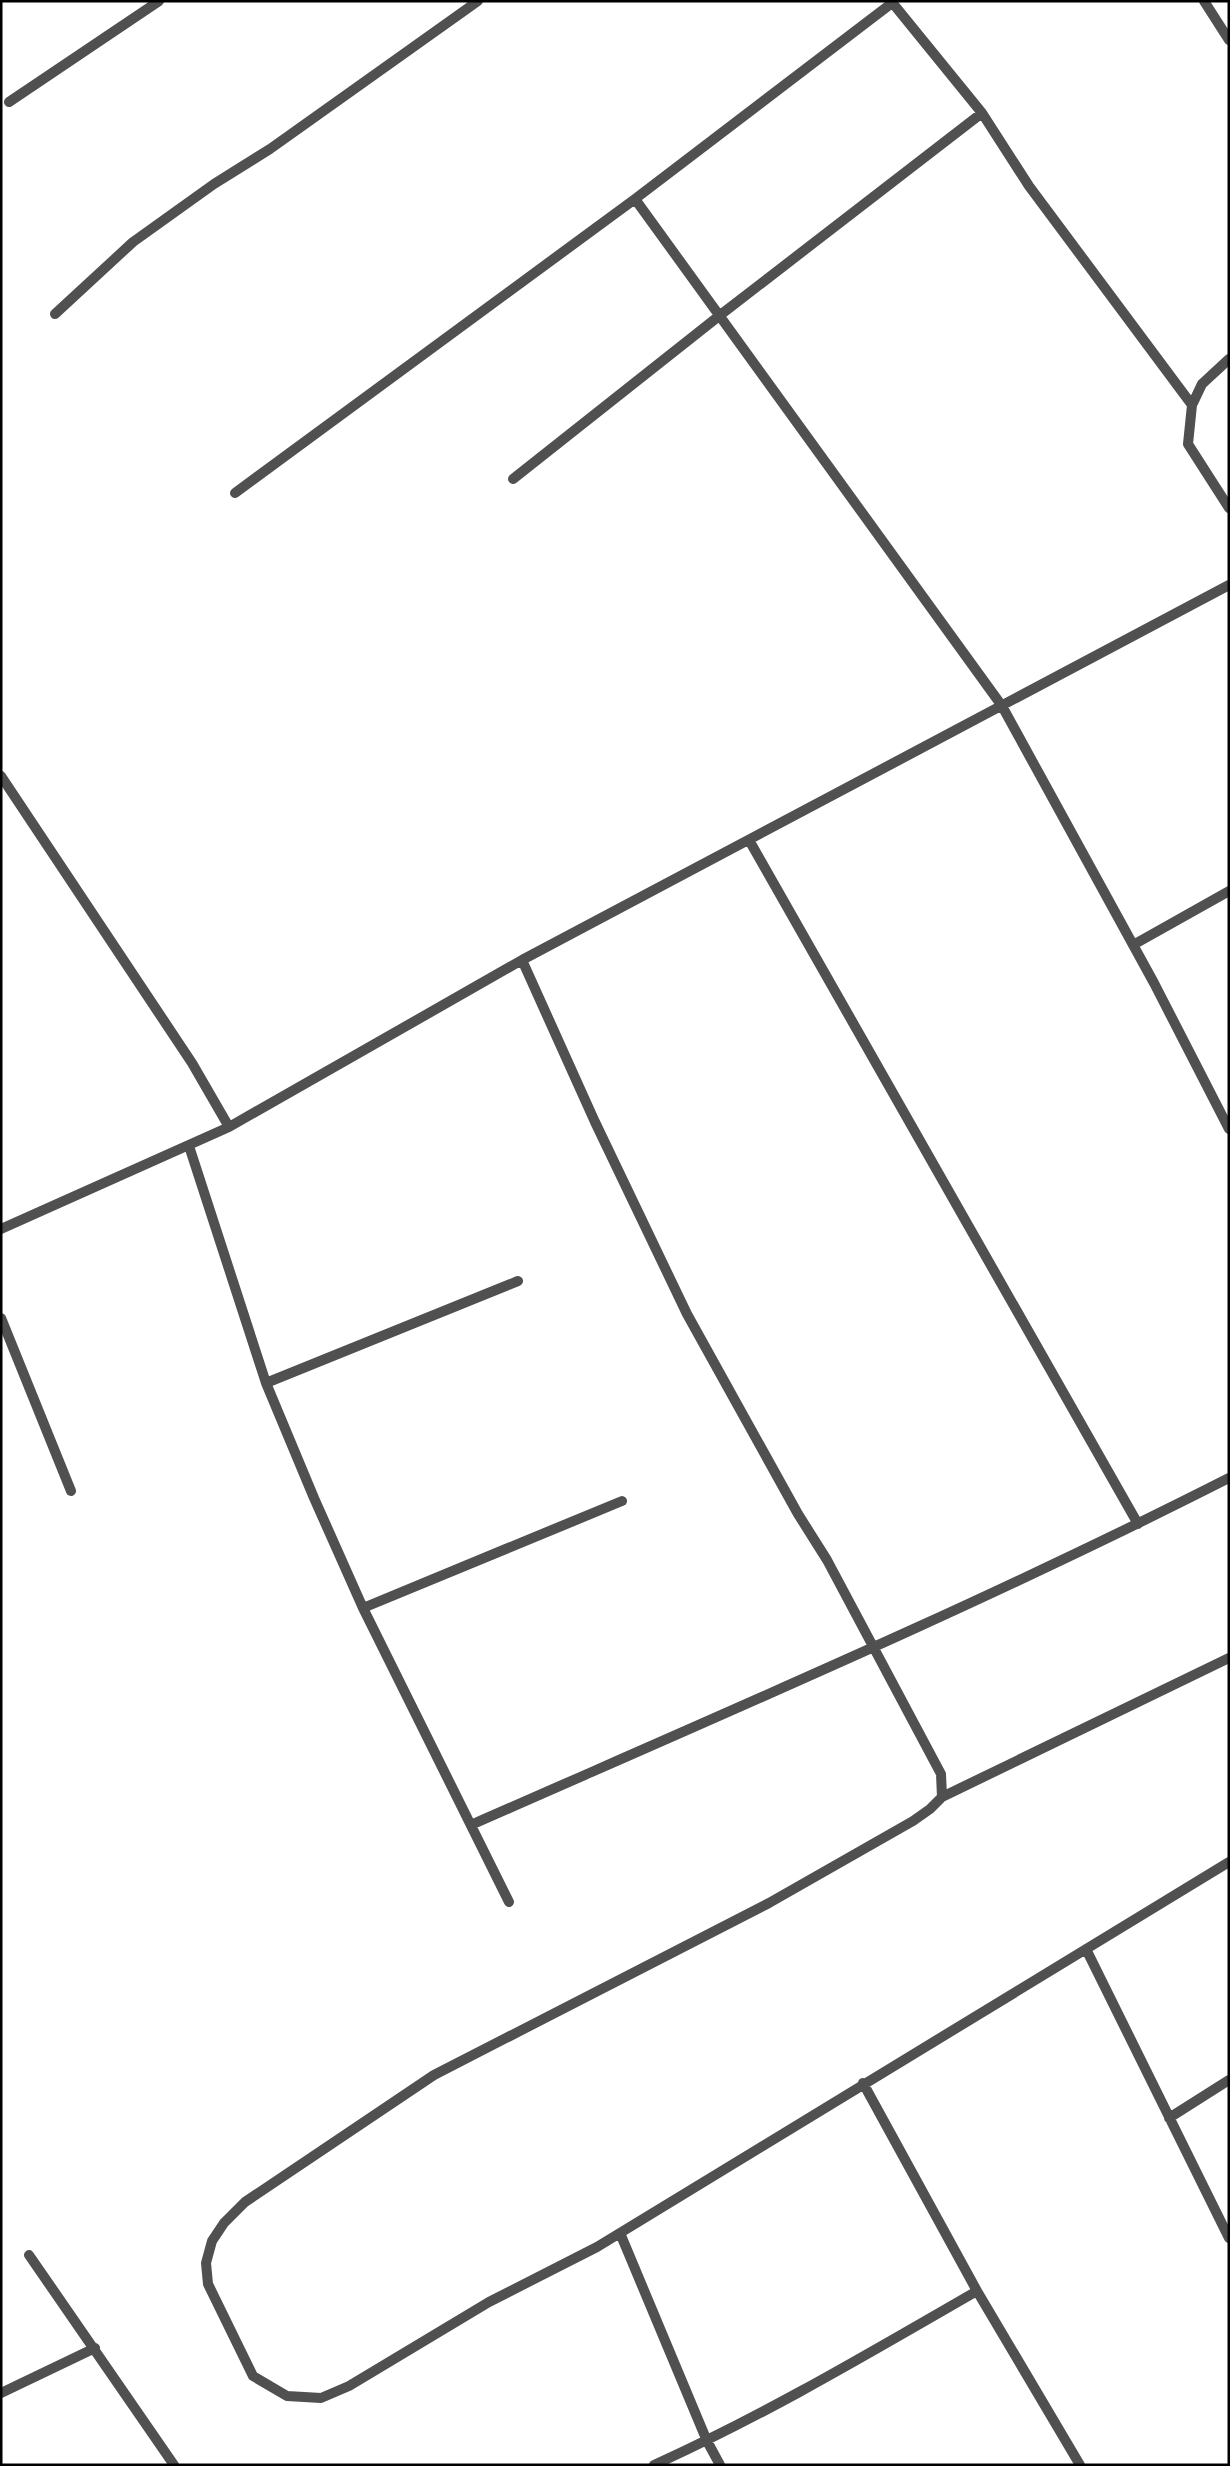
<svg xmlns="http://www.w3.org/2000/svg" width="1230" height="2466" viewBox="0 0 1230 2466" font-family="Overpass,sans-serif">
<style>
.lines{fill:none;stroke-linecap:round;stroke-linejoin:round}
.minor{stroke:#505050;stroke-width:10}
</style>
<rect width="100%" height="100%" fill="#fff"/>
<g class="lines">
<path class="minor" d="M891 1 982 113 1029 186 1192 405
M1204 1 1229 40
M9 102 159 1
M635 199 1002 706 1154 983 1229 1129
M55 314 133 242 214 184 270 149 478 1
M1229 359 1202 384 1192 405 1188 444 1229 508
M513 479 719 316 982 113
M235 493 635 199 892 3
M1 776 192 1063 229 1127
M749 840 1138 1524
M1133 945 1229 891
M522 960 595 1122 687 1314 798 1514 827 1560 941 1774 942 1797 930 1809 913 1821 769 1903 434 2075 245 2202 224 2223 212 2241 206 2263 208 2284 253 2376 287 2396 321 2398 349 2386 489 2302 597 2247 1229 1862
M189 1146 266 1383 314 1498 363 1608 509 1902
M1 1229 229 1127 522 960 1229 585
M1 1318 71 1491
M266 1383 518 1281
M363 1608 622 1501
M942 1797 1229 1658
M471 1825C725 1713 981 1604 1229 1478
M1086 1949 1229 2238
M863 2083 977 2291 1080 2465
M1169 2118 1229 2080
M620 2233 707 2441 720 2465
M29 2255 174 2465
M1 2393 95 2348
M654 2465C765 2415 871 2352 977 2291"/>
</g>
<rect width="1230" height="2466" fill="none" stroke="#000000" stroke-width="5"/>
</svg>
